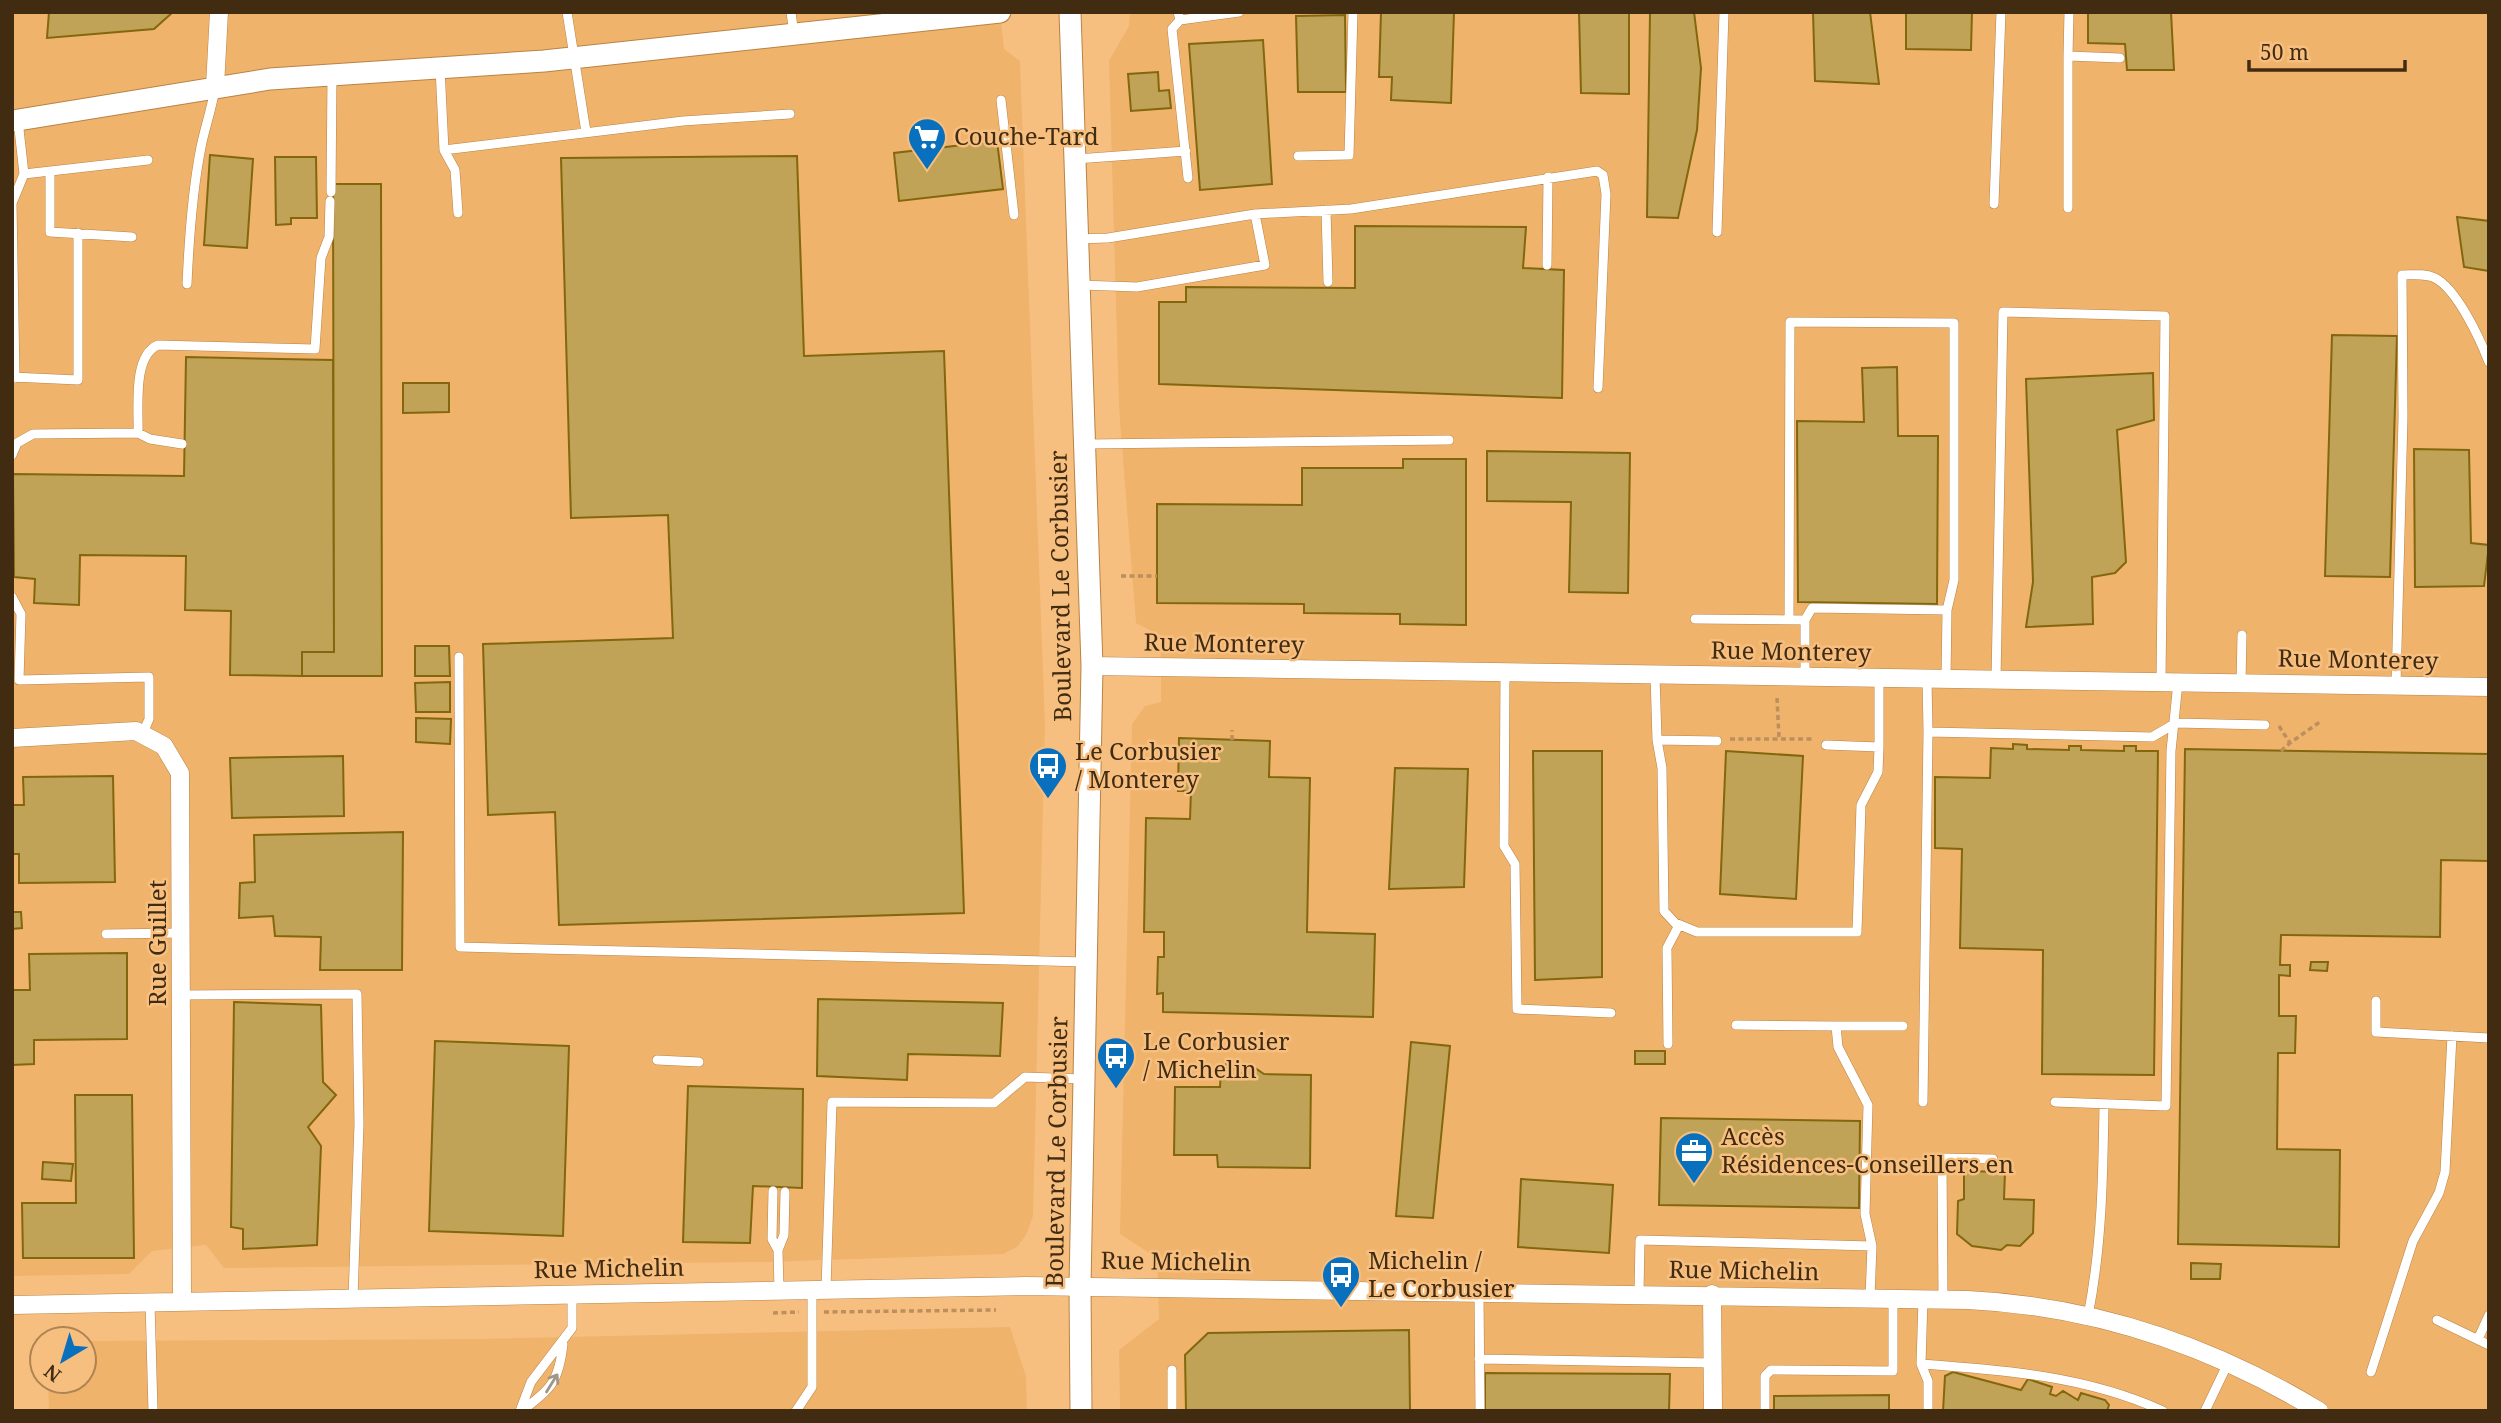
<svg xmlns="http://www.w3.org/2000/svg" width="2501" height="1423" viewBox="0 0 2501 1423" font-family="'Noto Serif',serif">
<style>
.built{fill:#f0b36c}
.building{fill:#c0a356;stroke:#83670e;stroke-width:2}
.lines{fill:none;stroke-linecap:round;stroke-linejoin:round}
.service-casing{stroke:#b88344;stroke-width:10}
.minor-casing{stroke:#b88344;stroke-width:19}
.tertiary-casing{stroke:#b88344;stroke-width:23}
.path{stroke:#bc8f5c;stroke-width:3.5;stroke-dasharray:5 3.5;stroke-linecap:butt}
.service{stroke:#fff;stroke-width:9}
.minor{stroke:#fff;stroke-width:18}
.tertiary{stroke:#fff;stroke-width:21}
.oneway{stroke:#a09588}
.labels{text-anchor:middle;stroke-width:5;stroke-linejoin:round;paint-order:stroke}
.poi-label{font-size:24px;fill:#412b11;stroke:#f7bf7f;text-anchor:start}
.street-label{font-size:24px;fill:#412b11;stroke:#f7bf7f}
</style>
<rect width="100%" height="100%" fill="#f7bf7f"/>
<path class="built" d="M12 12H1000L1004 49 1020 61 1045 724 1033 1216 1026 1235 1017 1247 1003 1254 768 1262 224 1268 206 1245 152 1251 129 1274 12 1276Z
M1130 12H2489V1411H1120L1119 1350 1159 1319 1157 1258 1120 1234 1132 724 1145 706 1161 702V636L1136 623 1119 408 1109 61 1129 26Z
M1010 1327 1026 1376 1027 1411H49L48 1381H84V1341L474 1339Z"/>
<path class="building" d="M49 12H173L154 29 47 38Z
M1381 12H1454L1451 103 1391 100 1392 77H1379Z
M1579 12H1629V94L1581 93Z
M1650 12H1694L1701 68 1697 130 1678 218 1647 217Z
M1813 12H1870L1879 84 1815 81Z
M1906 12H1972L1971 50 1906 49Z
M2088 12H2171L2174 70H2127L2125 44 2088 43Z
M1345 15 1346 92H1298L1296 16Z
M1263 40 1272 184 1200 190 1189 44Z
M1158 72 1159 91 1169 90 1171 108 1131 111 1128 74Z
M997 141 1003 189 899 201 894 153Z
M210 155 253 159 247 248 204 245Z
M797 156 804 356 944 351 964 913 559 925 555 812 488 815 483 644 673 638 668 515 571 518 561 158Z
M275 157H316L317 218H291V224L276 225Z
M333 184H381L382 676H302V652H334Z
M2457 217 2489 221V271L2464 267Z
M1355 226 1526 227 1523 268 1564 270 1562 398 1159 384V302H1186V287L1355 288Z
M2332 335 2397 336 2390 577 2325 576Z
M186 357 333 360 334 652H302V676L230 675 231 611 185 610 186 556 80 555 79 605 34 603 35 579 14 577 13 474 184 476Z
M1897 367 1898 436H1938L1937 604 1798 602 1797 421 1864 422 1862 368Z
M2153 373 2154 420 2117 430 2126 562 2115 573 2092 577 2093 624 2026 627 2033 582 2026 379Z
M403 383H449V412L403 413Z
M2414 449 2469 450 2471 543 2489 545 2484 586 2415 587Z
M1487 451 1630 453 1628 593 1569 592 1571 502 1487 501Z
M1403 459H1466V625L1400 624V614L1304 613V604L1157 603V504L1302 505V468H1403Z
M415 646H449L450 676H415Z
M450 682V712H416L415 683Z
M416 718 451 719 450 744 416 742Z
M1179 738 1270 741 1269 777 1310 778 1307 932 1375 934 1373 1017 1163 1012V993L1157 994 1158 957H1164V932H1144L1146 818 1190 819 1191 791H1178Z
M2013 744 2027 745V749L2069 750V746H2081V750L2124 751V746H2136V751H2158L2154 1075 2042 1074 2043 950 1960 948 1962 849 1935 848V777L1990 778 1991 748 2013 749Z
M2185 749 2489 754V861L2441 860 2440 937 2281 935 2280 965H2290V976L2279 975V1016H2296L2295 1053H2278L2277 1149 2340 1150 2339 1247 2178 1244Z
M1533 751H1602V977L1535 980Z
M1726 751 1803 756 1796 899 1720 894Z
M343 756 344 816 232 818 230 758Z
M1395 768 1468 769 1464 887 1389 889Z
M113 776 115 882 19 883V854H12V805H24L23 777Z
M403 832 402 970H320L321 937 275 936 273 916 239 918 240 883 255 882 254 835Z
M12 912H21L22 928 12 929Z
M127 953V1039L34 1040V1064L12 1065V990H30L29 954Z
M2311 962H2328L2327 971 2310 970Z
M818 999 1003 1003 1000 1056 908 1054 907 1080 817 1076Z
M234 1002 321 1005 323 1082 336 1095 308 1127 321 1146 317 1245 243 1249V1229L231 1227Z
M435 1041 569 1046 563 1236 429 1231Z
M1411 1042 1450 1046 1433 1218 1396 1216Z
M1635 1051H1665V1064H1635Z
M1226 1064 1243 1074 1249 1064 1264 1074 1311 1075 1310 1168 1218 1167 1217 1155H1174L1175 1087H1220L1221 1071Z
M688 1086 803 1089 802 1188 753 1186 750 1243 683 1242Z
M75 1095H132L134 1258H23L22 1203H76Z
M1661 1118 1860 1121 1859 1208 1659 1205Z
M43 1162 73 1164 71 1181 42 1179Z
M1964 1171 2005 1172 2004 1199 2034 1200 2033 1233 2020 1246 2007 1245 2001 1250 1972 1246 1957 1234 1958 1201 1964 1199Z
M1521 1179 1613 1185 1609 1253 1518 1247Z
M2191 1263 2221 1264 2220 1279H2191Z
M1409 1330 1410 1411H1186L1185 1355 1208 1333Z
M1953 1372 2021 1390 2028 1379 2052 1387 2050 1394 2056 1396 2063 1391 2078 1400 2081 1393 2105 1400 2109 1405 2107 1411H1943L1945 1376Z
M1485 1373 1670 1374 1669 1411H1485Z
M1889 1395V1411H1774V1396Z"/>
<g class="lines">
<defs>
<path id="service" d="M567 12 586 132
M791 12 794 35
M1178 12 1180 20 1239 12
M2069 12 2068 56 2120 58
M1180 20 1172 29 1188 178
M440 68 444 150 683 121 790 114
M1001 100 1014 215
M18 120 24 174 148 160
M444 150 455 170 458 213
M1298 156 1349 155 1353 12
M1076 159 1186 151
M50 172V232L132 237
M331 192 332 75
M1994 204 2001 12
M2068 208V56
M1326 210 1328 282
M1255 214 1351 209 1597 171 1603 175 1606 194 1598 388
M1717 232 1724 12
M1077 239 1108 238 1255 214 1265 265 1137 287 1080 285
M1547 265 1548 177
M187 284C189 239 192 192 201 147 205 127 212 108 215 88
M12 377 78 380V233
M15 378 12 203 24 174
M138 433 150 439 182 444
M1085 444 1449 440
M12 455 17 443 33 434 138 433C139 409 132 356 158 345L315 349 321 258 329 237 330 201
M12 597 21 614 19 680 149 677V719L143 733
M1695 619 1805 620
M1789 620 1790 322 1954 323V580L1947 610
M459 657 460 947 1086 962
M1505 673 1504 846 1515 864 1517 1009 1611 1013
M1655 675 1657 740 1717 741
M1805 677V620L1812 608 1947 610 1946 679
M1927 679 1928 732 2152 737 2176 723 2265 725
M1996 680 2003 312 2165 316 2161 682
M2241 683 2242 635
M2396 685 2403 418 2402 275C2412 275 2425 273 2435 278 2457 289 2480 339 2489 362
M1657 740 1662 768 1664 911 1675 923 1697 932H1857L1861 805 1878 772 1879 747
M1826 745 1879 747V678
M106 934 182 933
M182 995 357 994 359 1124 353 1298
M2376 1001V1032L2489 1038
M1736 1025 1836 1026 1838 1047 1868 1105 1865 1214 1872 1246
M1836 1026H1903
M1668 1044 1667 948 1679 925
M657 1060 699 1062
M1923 1102 1928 732
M2055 1102 2166 1106 2171 751 2178 682
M773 1191 772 1239 778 1250 779 1290
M778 1250 784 1235 785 1192
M826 1289 832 1102 994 1103 1025 1077 1083 1079
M1479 1293 1480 1411
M1639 1293 1640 1240 1872 1246 1870 1298
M1923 1299 1921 1364C2004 1370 2087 1376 2163 1411
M1943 1299 1942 1158 1993 1159
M150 1302 153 1411
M2088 1316C2102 1245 2103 1176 2104 1104
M2437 1320 2489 1345
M2478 1339 2489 1315
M1479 1359 1712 1363
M1921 1364 1928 1381V1411
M1172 1370V1411
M2371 1372 2413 1241 2439 1193 2445 1172 2452 1036
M520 1411 531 1382 572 1328V1294
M521 1411C551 1390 559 1381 563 1344
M796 1411 812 1387V1289
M1765 1411V1376L1771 1370 1893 1371V1299
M2205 1411 2228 1363"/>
<path id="minor" d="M215 86 219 12
M1092 666 2489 687
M12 738 136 731 164 746 180 773 182 1301
M1712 1294 1713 1411
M12 1305 1025 1286 1968 1300C2093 1306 2212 1346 2319 1411"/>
<path id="tertiary" d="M1070 12 1092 666 1080 1286 1081 1411
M12 121 270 79 544 61 1000 12"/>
</defs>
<use href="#service" class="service-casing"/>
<use href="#minor" class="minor-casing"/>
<use href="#tertiary" class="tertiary-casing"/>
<path class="path" d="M1121 576H1157
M1777 698 1779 738
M2279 726 2290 743 2321 721
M1730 739H1813
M1232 740V730
M2281 751 2290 743
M824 1312 996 1310
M773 1313 799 1312"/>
<use href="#service" class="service"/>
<use href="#minor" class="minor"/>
<use href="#tertiary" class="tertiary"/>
</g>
<defs><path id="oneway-shaft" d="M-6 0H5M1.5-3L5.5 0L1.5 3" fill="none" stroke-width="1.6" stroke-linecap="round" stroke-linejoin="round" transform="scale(1.75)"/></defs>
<use class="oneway" href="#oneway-shaft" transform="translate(552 1383) rotate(-58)"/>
<defs>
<symbol id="supermarket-pin" viewBox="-11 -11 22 30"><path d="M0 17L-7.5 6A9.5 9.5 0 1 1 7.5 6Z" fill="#0870bc" stroke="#f7bf7f"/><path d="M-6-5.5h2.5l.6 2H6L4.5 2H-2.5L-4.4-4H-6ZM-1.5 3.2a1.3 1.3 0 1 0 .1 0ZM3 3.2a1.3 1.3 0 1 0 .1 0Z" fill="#fff"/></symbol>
<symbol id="bus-pin" viewBox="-11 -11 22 30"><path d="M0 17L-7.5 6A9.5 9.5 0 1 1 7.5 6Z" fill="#0870bc" stroke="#f7bf7f"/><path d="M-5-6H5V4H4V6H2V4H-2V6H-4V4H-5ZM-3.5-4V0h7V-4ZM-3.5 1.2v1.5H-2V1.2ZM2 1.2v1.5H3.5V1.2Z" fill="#fff"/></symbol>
<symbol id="office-pin" viewBox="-11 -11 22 30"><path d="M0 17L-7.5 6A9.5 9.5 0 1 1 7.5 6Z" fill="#0870bc" stroke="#f7bf7f"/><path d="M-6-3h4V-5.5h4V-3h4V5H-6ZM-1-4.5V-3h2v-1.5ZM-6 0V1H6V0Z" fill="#fff"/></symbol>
</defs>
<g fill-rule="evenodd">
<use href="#supermarket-pin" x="905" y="115" width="44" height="60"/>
<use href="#bus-pin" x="1026" y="744" width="44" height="60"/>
<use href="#bus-pin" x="1094" y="1034" width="44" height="60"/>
<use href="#office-pin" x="1672" y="1129" width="44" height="60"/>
<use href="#bus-pin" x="1319" y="1253" width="44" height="60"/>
</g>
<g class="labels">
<g class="poi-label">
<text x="954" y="145">Couche-Tard</text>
<text x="1075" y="760">Le Corbusier<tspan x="1075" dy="28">/ Monterey</tspan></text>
<text x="1143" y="1050">Le Corbusier<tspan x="1143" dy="28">/ Michelin</tspan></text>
<text x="1721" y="1145">Accès<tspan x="1721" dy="28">Résidences-Conseillers en</tspan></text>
<text x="1368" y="1269">Michelin /<tspan x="1368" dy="28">Le Corbusier</tspan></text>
</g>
<g class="street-label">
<text transform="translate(1061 586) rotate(-91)" y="8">Boulevard Le Corbusier</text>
<text transform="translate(1224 644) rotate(1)" y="8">Rue Monterey</text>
<text transform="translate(1791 652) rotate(1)" y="8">Rue Monterey</text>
<text transform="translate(2358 660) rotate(1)" y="8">Rue Monterey</text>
<text transform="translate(158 943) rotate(-90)" y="8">Rue Guillet</text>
<text transform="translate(1057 1152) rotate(-89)" y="8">Boulevard Le Corbusier</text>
<text transform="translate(1176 1262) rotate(1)" y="8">Rue Michelin</text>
<text transform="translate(609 1269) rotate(-1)" y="8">Rue Michelin</text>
<text transform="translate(1744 1271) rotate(1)" y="8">Rue Michelin</text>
</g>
</g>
<rect width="2501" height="1423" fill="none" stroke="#412b11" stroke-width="28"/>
<g transform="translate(63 1360) rotate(218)"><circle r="33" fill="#f7bf7f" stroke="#ae8453" stroke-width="2"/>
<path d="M0-5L12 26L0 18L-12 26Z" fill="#0870bc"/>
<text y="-10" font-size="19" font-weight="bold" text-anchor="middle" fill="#412b11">N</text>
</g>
<path d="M2249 60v10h156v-10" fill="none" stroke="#412b11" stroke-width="3.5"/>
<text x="2260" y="60" font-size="21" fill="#412b11" stroke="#f7bf7f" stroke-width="5" paint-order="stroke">50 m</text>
</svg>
